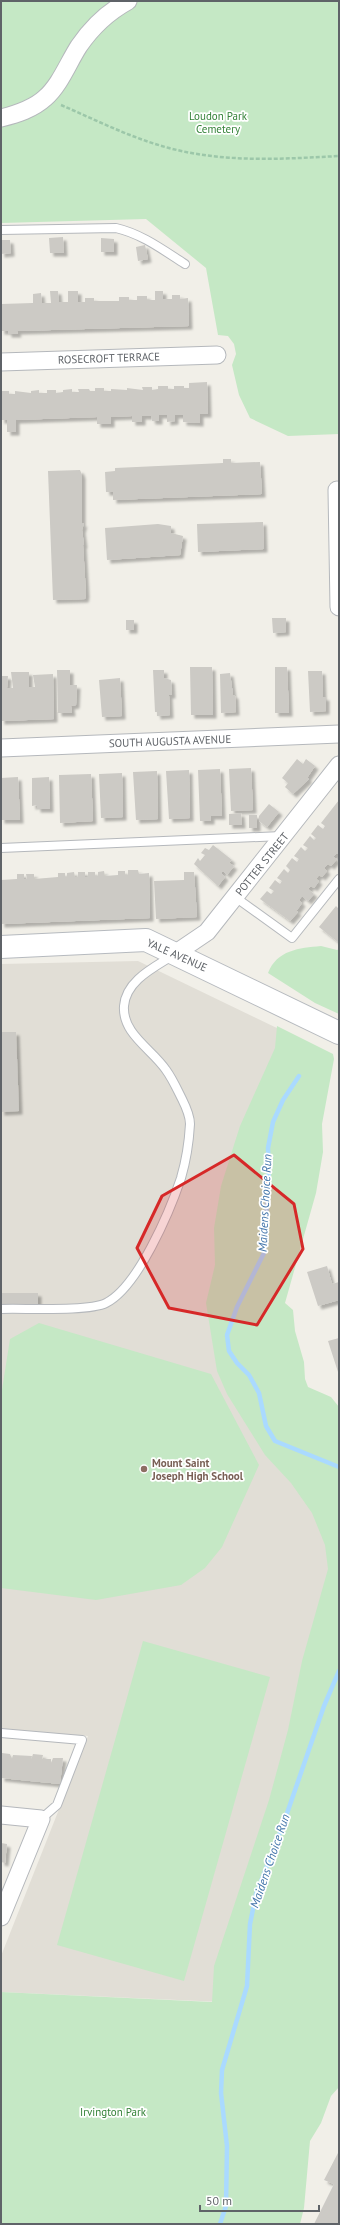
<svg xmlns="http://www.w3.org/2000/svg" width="340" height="2225" viewBox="0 0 340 2225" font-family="'PT Sans',sans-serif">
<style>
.education{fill:#e1ded6}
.green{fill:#c5e8c5}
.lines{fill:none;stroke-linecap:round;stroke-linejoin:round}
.stream{stroke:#aadaff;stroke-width:4.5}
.building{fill:#cccac5;filter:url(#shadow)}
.lane-casing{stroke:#b5b8bc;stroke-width:10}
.street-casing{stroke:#b5b8bc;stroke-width:19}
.secondary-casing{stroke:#b6babf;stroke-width:24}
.path{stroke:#9cc7a9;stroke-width:2.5;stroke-dasharray:4 2;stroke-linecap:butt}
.lane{stroke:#fff;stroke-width:8}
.street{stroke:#fff;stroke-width:17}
.secondary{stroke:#fff;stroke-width:22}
.marked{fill:#d62828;fill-opacity:0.2;stroke:#d62828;stroke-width:3;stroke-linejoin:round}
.education-dot{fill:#8d6e63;stroke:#fff;stroke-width:1.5}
.labels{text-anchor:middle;stroke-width:3.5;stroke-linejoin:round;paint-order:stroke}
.park-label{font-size:11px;fill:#348238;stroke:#fff}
.street-label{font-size:11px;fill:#5f6368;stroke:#fff}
.education-label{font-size:11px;font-weight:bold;fill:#785e54;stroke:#fff;text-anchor:start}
.water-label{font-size:12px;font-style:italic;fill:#4174aa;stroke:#fff}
</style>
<defs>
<filter id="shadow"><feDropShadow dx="3.5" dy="3.5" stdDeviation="1" flood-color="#0004"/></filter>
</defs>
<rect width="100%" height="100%" fill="#f1efe8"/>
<path class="education" d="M138 961 308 1043 215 1305 339 1544 222 2002 1 1992V1956L88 1736 1 1729V964Z"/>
<path class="green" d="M1 1H339V434L288 436 250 418 239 395 232 365 236 354 234 344 228 336 218 335 206 268 146 219 1 223Z
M321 946 337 950 339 949V1014L315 1003 268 973C277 950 299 948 321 946Z
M277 1026 333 1054 334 1059 322 1124 323 1152 316 1193 285 1303 293 1310 295 1331 304 1362 305 1379 308 1387 331 1397 339 1407V2087L331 2096 321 2123 310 2141 304 2208 300 2224H1V1992L212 2002 214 1966 269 1800 288 1730 302 1661 328 1569 325 1545 312 1513 291 1483 265 1455 227 1394 217 1371 206 1303 215 1265 214 1228 221 1186 240 1126 275 1048Z
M39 1323 211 1374 259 1465 222 1547 205 1568 181 1585 96 1600 1 1588V1396L10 1339Z
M143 1641 270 1677 184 1981 57 1945Z"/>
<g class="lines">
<path class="stream" d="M299 1076 283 1100 273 1122 268 1148 269 1170 264 1253 237 1307 227 1335 229 1351 237 1363 249 1375 259 1393 266 1426 275 1441 339 1467
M220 2224 226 2206 227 2146 221 2093 222 2070 247 1986 250 1924 256 1894 283 1825 324 1706 339 1671"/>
</g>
<path class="building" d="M63 237 64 253H50L49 238Z
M101 238 114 239V252H101Z
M1 240H10L11 253 1 254Z
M145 245 148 259 138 261 136 247Z
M50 291H58L59 302H68V291H78V302H85V298H94V301H119V297H129V300H137V296H147V300H155V291H163V299H172V295H180V299L188 298 189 326 17 331 18 334H8V331H1V304L33 303V294L41 293 42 303H51Z
M207 382 208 414H200V423L183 422V415H175V421L167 422V415H159V421H152L151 416H142V422H132V416L111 417V424H97V417L16 420V432H7V420H1V391H9V394H15V391L31 393V391L39 390V393H47V390H56V393L63 392V390L72 389V392H79L78 389H89L90 391H95V388H104V391H111V389L127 390V388L143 390 142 387H152V390L158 389V386H168V389H174V386H184V388H189V383Z
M223 459H231V463L260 462 262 494 113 500V492H106L105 472 115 471V468L223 463Z
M80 470 82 475V524L84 523 82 530 84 545H83L86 594 85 599 53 600 48 471Z
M263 522 264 549 198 552 197 524Z
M158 524 171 526V533L183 536 180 555 107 560 105 528Z
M272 618H286V632L273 633Z
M126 620H134V630H126Z
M190 667H212L213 715H191Z
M275 667H287L289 713H275Z
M57 670H70V685H77L76 705 71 706 72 713H58Z
M153 670H164V678L171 680 172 695H169L170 715 157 716V712H155Z
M308 671H322L323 697H326V711L310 712Z
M11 672H29V687H35L33 675 53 674 54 719 1 721V676H8L7 688H13Z
M230 673 233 695H235L236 712 221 713 220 674Z
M120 678 122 716 102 717 99 680Z
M297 759 303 764 306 759 315 766 307 778 309 779 293 794 285 787 288 783 282 778Z
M251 768 253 810 231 811 229 769Z
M220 769 222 816H211V821H200L198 770Z
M189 770 190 818 169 819 166 771Z
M157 771 158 819 136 820 133 772Z
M122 773 123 817 101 818 99 774Z
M91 774 93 821 60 823 59 775Z
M18 777 20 820H1V778Z
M49 777 50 809H37V805L32 806V778Z
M339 800V854L337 853 333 857 337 859 331 866 328 864 324 868 327 871 322 877 319 875 316 879 319 881 314 888 311 886 308 889 314 894 308 901 302 896 299 900 302 903 297 910 293 908 298 912 290 921 260 899 267 891 271 894 274 891 269 888 275 880 280 884 282 881 277 878 284 869 288 873 290 870 286 866 292 858 297 862 299 859 294 856 301 847 305 851 308 848 303 845 310 836 314 840 316 838 311 834 318 825 323 829 325 826 321 823Z
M269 804 279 812 267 827 259 821V816Z
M241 813 242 825H229V814Z
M249 815H257V828H249Z
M213 845 232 860 229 863 234 866 227 875 223 871 221 873 225 877 218 886 194 864 198 858 200 861 205 855 201 853 205 848 209 850Z
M128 870H138L139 874 149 873 150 918 1 924V880L17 879V874H24V879H27L26 874H34V879L58 877V873H65V877H67V873L74 872 75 877H78V872H85V877H88V872H95V876H98V872L104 871 105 876 118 875V871H125V875H128Z
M184 872H194L197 917 156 919 154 881 184 880Z
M336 906 339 909 338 942 319 927Z
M1 1032H16L19 1111 1 1112Z
M327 1266 332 1284 339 1282V1300L318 1306 307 1272Z
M2 1293H38V1304H2Z
M339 1338V1375L328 1341Z
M2 1753 10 1754 12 1759 13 1755 32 1756 31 1760 33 1754 43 1755 42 1759H51V1763L53 1758H63L60 1784 1 1778Z
M1 1843 7 1844 5 1863 1 1862Z
M339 2151V2221L337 2224H314L334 2184 324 2180Z"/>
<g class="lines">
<defs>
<path id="lane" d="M1 230 116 228C142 234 163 250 185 264
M1 848 282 836
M235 897 292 938 339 879
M1 1309C24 1308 88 1312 106 1303 138 1287 170 1211 181 1178 186 1161 189 1142 190 1124 190 1117 185 1105 182 1099 177 1089 172 1078 166 1070 152 1049 122 1034 124 1006 126 981 153 968 172 956
M1 1733 82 1740 57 1805 41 1819"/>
<path id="street" d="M1 118C17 114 33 109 45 98 60 85 68 63 79 46 92 27 108 12 128 1
M1 362 217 355
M337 490 339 607
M1 748 339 734
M176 953 207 932 339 765
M1 1815 41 1819 1 1917"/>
<path id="secondary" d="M1 947 146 940 339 1033"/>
</defs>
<use href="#lane" class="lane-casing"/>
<use href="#street" class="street-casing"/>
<use href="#secondary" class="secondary-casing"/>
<path class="path" d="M61 105C96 120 131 138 169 148 225 163 282 159 339 156"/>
<use href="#lane" class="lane"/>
<use href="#street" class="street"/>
<use href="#secondary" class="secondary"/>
</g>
<path class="marked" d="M234 1155 294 1204 303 1249 257 1325 169 1308 137 1248 162 1196Z"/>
<circle class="education-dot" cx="144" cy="1469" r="4"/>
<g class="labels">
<g class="park-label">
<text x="218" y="120">Loudon Park<tspan x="218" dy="13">Cemetery</tspan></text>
<text x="113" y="2116">Irvington Park</text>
</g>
<g class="street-label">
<text transform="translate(109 358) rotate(-2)" y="4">ROSECROFT TERRACE</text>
<text transform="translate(170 741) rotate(-2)" y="4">SOUTH AUGUSTA AVENUE</text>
<text transform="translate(262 864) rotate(-51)" y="4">POTTER STREET</text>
<text transform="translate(177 955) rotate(24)" y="4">YALE AVENUE</text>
</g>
<g class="education-label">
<text x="152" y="1467">Mount Saint<tspan x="152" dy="13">Joseph High School</tspan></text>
</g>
<g class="water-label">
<text transform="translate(265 1203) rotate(-87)" y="4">Maidens Choice Run</text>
<text transform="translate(270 1861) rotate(-71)" y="4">Maidens Choice Run</text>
</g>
</g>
<rect width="340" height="2225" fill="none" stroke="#5f6368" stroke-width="4"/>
<path d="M200 2205v6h119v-6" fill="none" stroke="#5f6368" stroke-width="2"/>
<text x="206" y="2205" font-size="12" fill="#5f6368" stroke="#ffffff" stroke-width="3" paint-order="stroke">50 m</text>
</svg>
